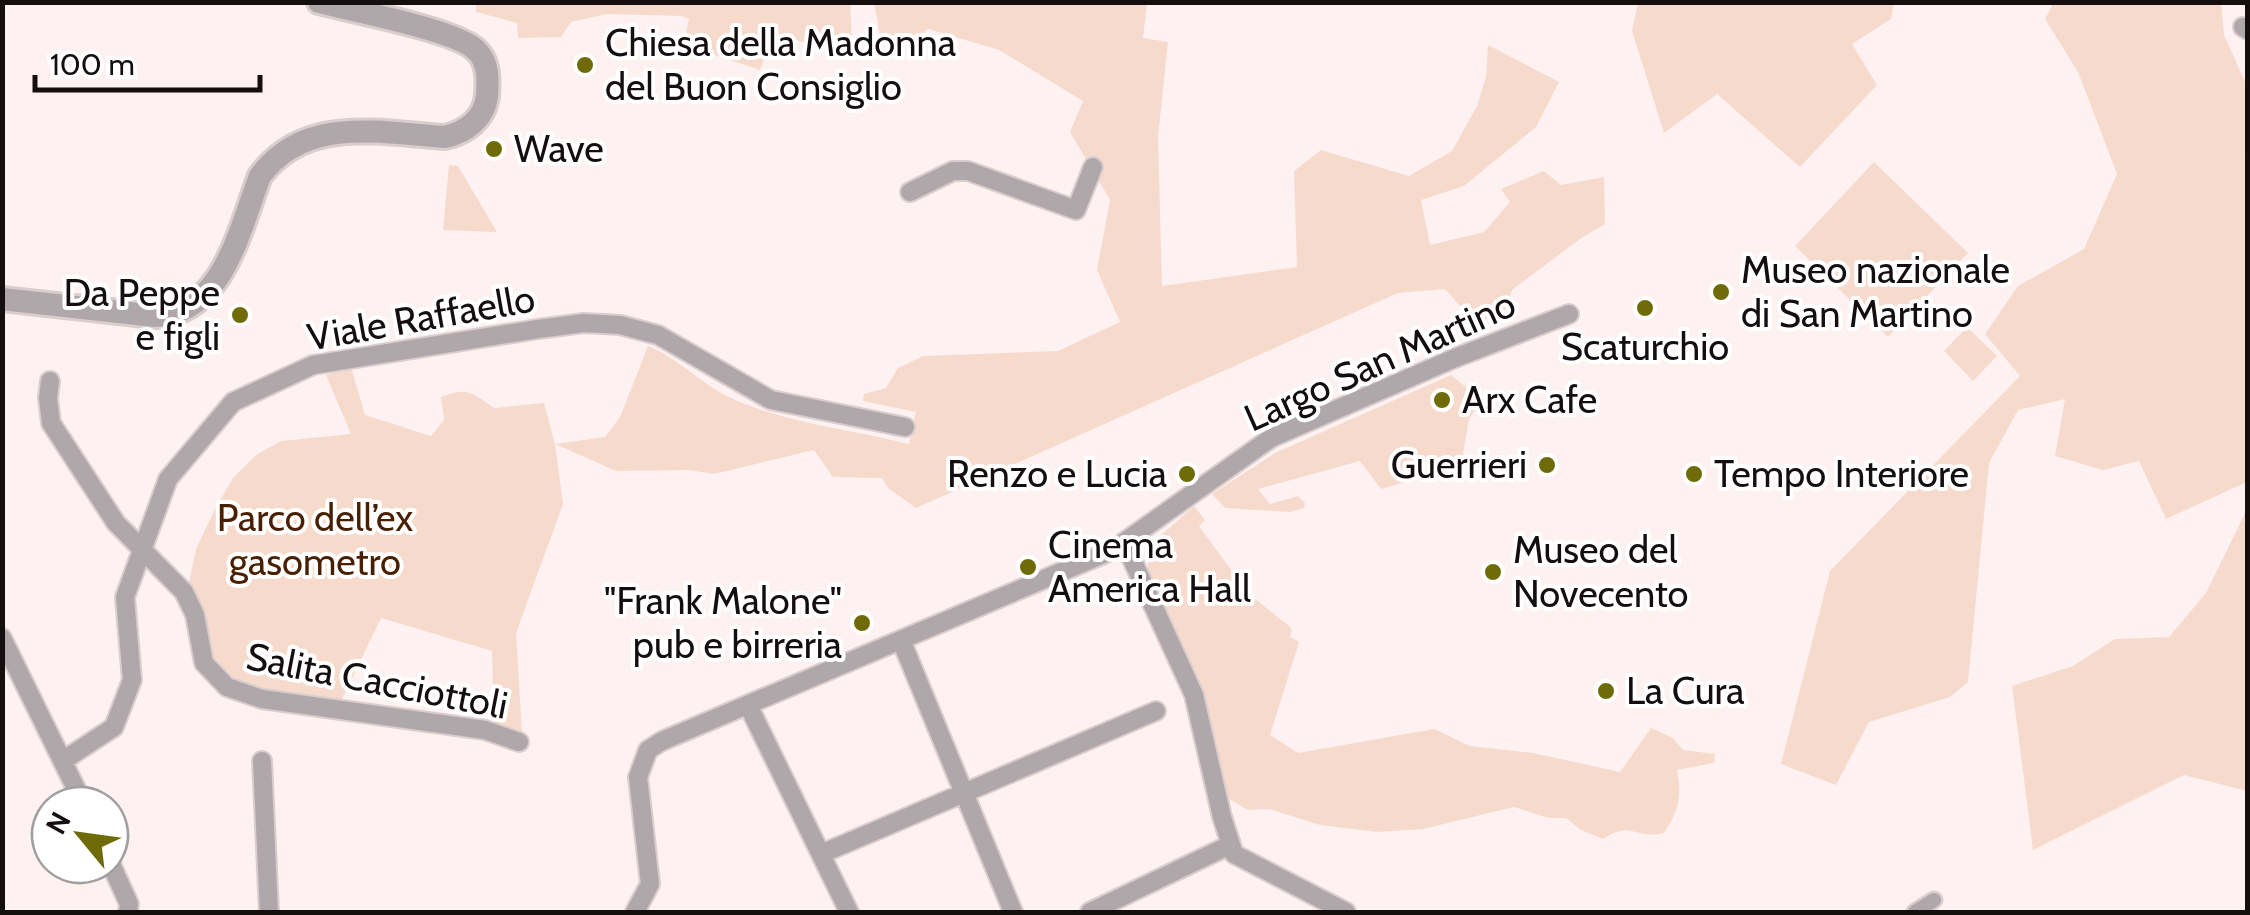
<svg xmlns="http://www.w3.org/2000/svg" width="2250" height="915" viewBox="0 0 2250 915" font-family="Cabin,sans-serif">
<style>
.green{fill:#f6dbcc}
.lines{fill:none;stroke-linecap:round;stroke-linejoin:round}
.pedestrian-casing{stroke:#d9cdce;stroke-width:19}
.minor-casing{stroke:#d9cdce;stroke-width:22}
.tertiary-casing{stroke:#d9cdce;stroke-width:28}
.pedestrian{stroke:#afa7aa;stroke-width:14}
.minor{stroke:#afa7aa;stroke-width:18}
.tertiary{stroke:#afa7aa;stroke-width:22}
.poi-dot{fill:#6e6b08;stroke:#fff;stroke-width:4}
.labels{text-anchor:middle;stroke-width:8;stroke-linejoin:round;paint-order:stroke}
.poi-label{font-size:38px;fill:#140e0f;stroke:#fff;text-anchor:start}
.street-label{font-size:38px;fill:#140e0f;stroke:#fff}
.park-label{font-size:38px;fill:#491f01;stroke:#fff}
</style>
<rect width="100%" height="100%" fill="#fef1f2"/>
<path class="green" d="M476 2 850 3 853 60 774 32 760 70 692 47 694 40 685 37 689 19 682 16 607 14 571 22 561 37 518 38 517 23 476 12Z
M2054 2 2221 3 2224 35 2247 86 2248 149 2244 153 2248 157 2247 482 2166 519 2139 461 2103 470 2055 456 2065 399 2018 410 1989 463 1968 682 1950 697 1869 722 1836 785 1781 764 1830 571 2020 376 1985 334 2018 286 2084 249 2117 174 2078 72 2045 19Z
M874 3H1147L1143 38 1168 42 1158 137 1162 286 1297 267 1294 171 1321 150 1409 176 1452 151 1477 106 1486 77 1488 45 1559 82 1536 127 1464 186 1421 200 1430 245 1484 232 1510 202 1501 189 1544 171 1561 185 1604 177 1605 224 1580 239 1512 290 1506 309 1476 324 1445 289 1398 293 916 508 888 488 882 478 833 477 814 450 714 474 689 470 616 471 555 444 563 504 516 633 522 733 494 725 492 651 381 618 341 701 264 690 226 680 208 661 188 587 196 549 216 507 233 478 256 455 281 441 351 434 326 375 351 367 365 415 431 436 444 420 441 397C468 387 471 392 494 408L544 403 555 444 605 437 620 417 648 346C678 358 699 382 727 396 783 423 849 429 909 444L916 412 863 401 864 394 886 388 898 368 923 356 1058 351 1120 322 1097 270 1110 200 1070 132 1083 101 999 50 928 29 916 39 881 40Z
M1638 3V2L1894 3 1891 19 1852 44 1877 85 1800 167 1717 94 1664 133 1632 31Z
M1874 162 1968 253 1888 337 1795 246Z
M449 165 458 166 497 232 443 230Z
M1967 327 1997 356 1973 381 1944 351Z
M1451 375 1482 400 1469 419 1462 460 1454 468 1381 489 1360 461 1258 489 1270 504 1298 496 1305 503 1304 508 1290 512 1225 508 1212 494 1275 453Z
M1194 506 1205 520 1199 526 1249 594 1289 626 1292 630 1290 637 1299 642 1270 735 1298 753 1434 729 1470 746 1533 753 1620 772 1651 728 1673 738 1683 750 1715 754 1714 763 1677 770C1682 796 1679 811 1664 833 1636 840 1631 820 1603 839L1581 830 1566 818H1549L1514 807 1423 829 1377 832 1320 825 1269 809 1248 810 1229 799 1205 707 1149 580 1147 548Z
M2247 509V791L2184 775 2033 850 2012 686 2073 666 2115 639 2169 637 2206 593Z"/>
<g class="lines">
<defs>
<path id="pedestrian" d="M1915 912 1934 900"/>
<path id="minor" d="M2243 27 2248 30
M910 192 953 171H968L1076 210 1093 167
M50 381 48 398 51 423 116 523 184 592 195 615 204 663 227 687 262 699 485 730 519 742
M1125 544 1194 695 1222 817 1234 854 1346 912
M2 638 84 805
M901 640 1013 912
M748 705 849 912
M64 760 114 727 132 680 125 597 168 479 233 402 313 365 538 329 584 323 620 325 658 335 771 400 905 427
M262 761 269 912
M821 854 1156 711
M110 862 129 904 128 912
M635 912 650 884 638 777 648 750 662 741 1113 550 1271 438 1455 358 1569 314
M1090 912 1230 845"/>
<path id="tertiary" d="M2 299 155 316C223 314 240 228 260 176 305 115 380 133 445 137 466 132 484 119 487 96 488 80 489 63 477 51 458 30 352 11 319 2"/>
</defs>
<use href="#pedestrian" class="pedestrian-casing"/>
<use href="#minor" class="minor-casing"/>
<use href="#tertiary" class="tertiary-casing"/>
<use href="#pedestrian" class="pedestrian"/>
<use href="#minor" class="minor"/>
<use href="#tertiary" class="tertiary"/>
</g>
<g class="poi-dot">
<circle cx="585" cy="65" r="10"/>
<circle cx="494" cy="149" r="10"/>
<circle cx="1721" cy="292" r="10"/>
<circle cx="1645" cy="308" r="10"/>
<circle cx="240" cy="315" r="10"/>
<circle cx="1442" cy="400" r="10"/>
<circle cx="1547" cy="465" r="10"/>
<circle cx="1187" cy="474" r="10"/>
<circle cx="1694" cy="474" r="10"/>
<circle cx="1028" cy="567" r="10"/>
<circle cx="1493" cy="572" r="10"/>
<circle cx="862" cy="623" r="10"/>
<circle cx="1606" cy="691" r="10"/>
</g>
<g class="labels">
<g class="poi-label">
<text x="605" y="56">Chiesa della Madonna<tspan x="605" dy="44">del Buon Consiglio</tspan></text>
<text x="514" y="162">Wave</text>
<text x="1741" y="283">Museo nazionale<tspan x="1741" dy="44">di San Martino</tspan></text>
<text x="220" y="306" text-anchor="end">Da Peppe<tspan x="220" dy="44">e figli</tspan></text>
<text x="1645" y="360" text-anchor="middle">Scaturchio</text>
<text x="1462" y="413">Arx Cafe</text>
<text x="1527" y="478" text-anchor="end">Guerrieri</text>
<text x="1167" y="487" text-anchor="end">Renzo e Lucia</text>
<text x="1714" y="487">Tempo Interiore</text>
<text x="1048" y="558">Cinema<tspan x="1048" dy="44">America Hall</tspan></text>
<text x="1513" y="563">Museo del<tspan x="1513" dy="44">Novecento</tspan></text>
<text x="842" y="614" text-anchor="end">"Frank Malone"<tspan x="842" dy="44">pub e birreria</tspan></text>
<text x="1626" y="704">La Cura</text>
</g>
<g class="street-label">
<text transform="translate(421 318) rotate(-10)" y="13">Viale Raffaello</text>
<text transform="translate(1380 361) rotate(-24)" y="13">Largo San Martino</text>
<text transform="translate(377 681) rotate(11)" y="13">Salita Cacciottoli</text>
</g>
<g class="park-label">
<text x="315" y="531">Parco dell’ex<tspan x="315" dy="44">gasometro</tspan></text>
</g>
</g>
<rect width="2250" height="915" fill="none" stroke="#140e0f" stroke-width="10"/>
<g transform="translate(80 835) rotate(299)"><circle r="48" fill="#ffffff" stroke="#a19f9f" stroke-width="2.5"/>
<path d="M0-8L18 38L0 25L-18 38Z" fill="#6e6b08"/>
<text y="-15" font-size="28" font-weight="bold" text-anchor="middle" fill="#140e0f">N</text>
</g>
<path d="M35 75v15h225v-15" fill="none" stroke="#140e0f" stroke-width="5"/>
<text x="50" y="75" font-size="30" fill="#140e0f" stroke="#ffffff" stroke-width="8" paint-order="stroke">100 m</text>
</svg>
